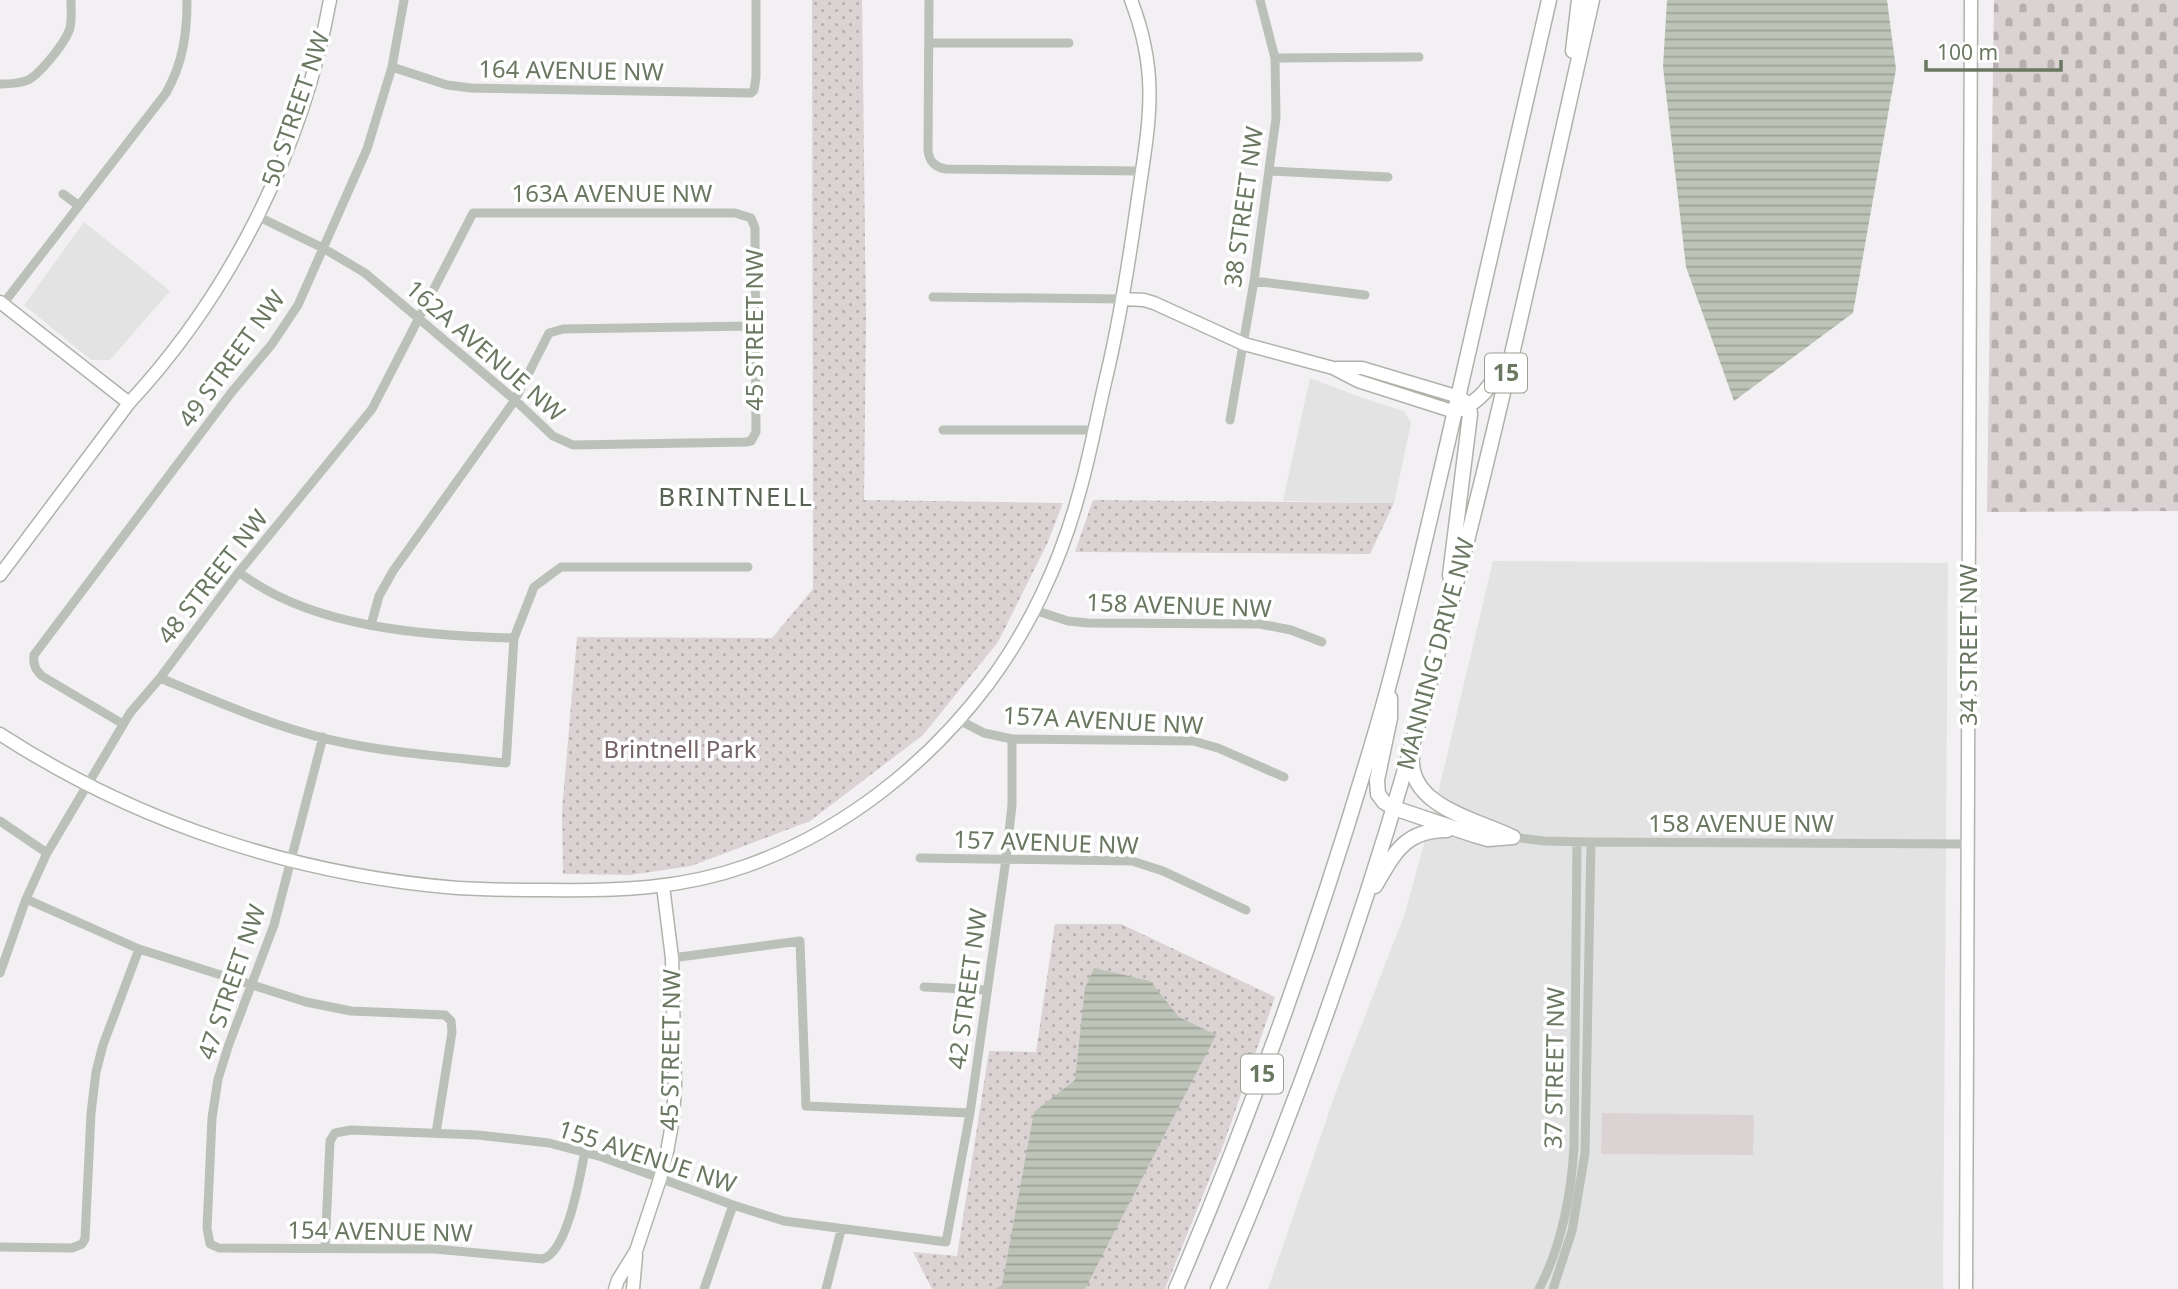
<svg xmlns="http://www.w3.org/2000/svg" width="2178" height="1289" viewBox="0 0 2178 1289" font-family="'Noto Sans',sans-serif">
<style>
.built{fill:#e4e3e3}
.green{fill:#dad2d3}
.cemetery{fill:url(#cemetery-stones)}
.park{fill:url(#park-dots)}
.water{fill:url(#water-rules)}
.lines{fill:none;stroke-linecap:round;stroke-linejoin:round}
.secondary-casing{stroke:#afb4ab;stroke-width:15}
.primary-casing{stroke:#aeb2ab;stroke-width:17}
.street{stroke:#bbc0b9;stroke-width:9}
.secondary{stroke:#fff;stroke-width:12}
.primary{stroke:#fff;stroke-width:14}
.labels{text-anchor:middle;stroke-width:7;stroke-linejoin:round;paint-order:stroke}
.shield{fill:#fff;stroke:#97a091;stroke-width:2}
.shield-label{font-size:23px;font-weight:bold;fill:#6a7862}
.street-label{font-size:24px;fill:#6a7862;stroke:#fff}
.park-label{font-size:24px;fill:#756465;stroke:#fff}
.neighbourhood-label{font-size:26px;letter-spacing:2px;fill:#596353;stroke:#fff}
</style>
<defs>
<pattern id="cemetery-stones" width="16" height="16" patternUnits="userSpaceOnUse" patternTransform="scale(1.75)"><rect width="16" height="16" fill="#dad2d3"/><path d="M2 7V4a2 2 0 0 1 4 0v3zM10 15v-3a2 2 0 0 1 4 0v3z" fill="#b5afaf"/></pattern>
<pattern id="park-dots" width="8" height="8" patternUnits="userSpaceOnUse" patternTransform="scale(1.75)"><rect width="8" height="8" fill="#dad2d3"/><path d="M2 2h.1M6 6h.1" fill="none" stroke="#b5afaf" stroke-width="1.8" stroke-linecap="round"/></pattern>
<pattern id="water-rules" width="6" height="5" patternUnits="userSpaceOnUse" patternTransform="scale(1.75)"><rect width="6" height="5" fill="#bdc3b6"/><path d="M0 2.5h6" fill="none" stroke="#9ea397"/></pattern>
</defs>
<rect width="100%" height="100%" fill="#f3f0f3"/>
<path class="built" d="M84 222 170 291 110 360H91L24 305Z
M1310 378 1363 398 1404 411 1411 423 1394 503 1283 501Z
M1493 561 1948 563 1943 1289H1268L1339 1083 1405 913 1439 789Z"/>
<path class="green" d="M1602 1113 1754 1115 1753 1155 1601 1154Z"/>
<path class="cemetery" d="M1994 0H2178V511L1987 512Z"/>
<path class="park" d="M812 0H862L866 320 864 500 1063 503 1047 544 998 642 923 735 810 821 691 866 630 875 563 874 562 810 577 637 772 638 813 589Z
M1093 500 1394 503 1370 554 1075 552Z
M1055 924H1121L1275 997 1224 1143 1165 1289H932L913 1252 957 1256 989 1051 1036 1052Z"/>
<path class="water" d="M1667 0H1887L1896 69 1853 313 1734 401 1686 267 1663 67Z
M1094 968 1150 981 1179 1017 1216 1035 1085 1289H995L1002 1285 1034 1112 1075 1080 1085 988Z"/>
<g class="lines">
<defs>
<path id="secondary" d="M1123 299 1144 300 1154 303 1244 344 1333 368 1358 381 1455 412
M0 302 129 403
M1337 368H1362L1459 397
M0 575 129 403C231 293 303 149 330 0
M0 734C137 823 295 875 458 888 488 890 519 890 549 890 616 891 682 889 746 866 842 832 927 765 988 684 1029 629 1060 563 1078 497 1090 457 1097 415 1107 374 1120 318 1129 262 1137 205 1148 127 1161 77 1131 0
M615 1289 618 1280 636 1251 660 1179 667 1152 673 1118 675 1085 672 958 663 886
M633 1289 636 1255
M1966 1289 1971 0"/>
<path id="primary" d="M1573 51 1579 0
M1461 409C1482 400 1492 383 1504 364
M1451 579 1450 575 1470 415 1469 406 1459 397
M1390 698V718L1377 780 1378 794 1384 802 1394 808 1474 835 1488 839 1513 837
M1412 757C1408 807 1479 820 1512 837
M1375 886C1394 854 1404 830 1447 830
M1176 1289C1257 1101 1325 907 1382 710 1407 621 1427 531 1448 441 1482 294 1516 147 1549 0
M1218 1289C1295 1111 1360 928 1413 742 1483 498 1536 248 1592 0"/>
</defs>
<use href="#secondary" class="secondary-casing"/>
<use href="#primary" class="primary-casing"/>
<path class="street" d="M929 0 928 150C929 161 934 167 946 169L1142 171
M929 43H1069
M1275 58 1419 57
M392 67 447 85 471 88 751 93 754 90 756 77V0
M0 84C9 84 19 84 28 80 40 74 66 42 70 28 72 19 71 9 71 0
M1270 171 1388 177
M63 194 78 205
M1254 281 1365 295
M933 297 1123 299
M3 304 166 93C183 63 187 34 187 0
M1230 420 1254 281 1276 118 1275 58 1260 0
M943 430H1094
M239 572C310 628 427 636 514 638
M1034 610 1068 621 1088 623 1260 624 1291 630 1322 642
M371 625 379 596 393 571 515 400 549 333 563 329 754 326
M160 678C215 701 272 726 331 740 388 753 448 757 506 763L514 638 534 587 561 567H748
M959 720 984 733 1012 739 1193 741 1218 748 1284 777
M123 724 42 676C35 669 33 665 34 655L231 393 272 344 298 305 367 149 392 67 404 0
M323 737 274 925 229 1044 218 1079 212 1118 207 1228 210 1244 219 1248 435 1249 543 1259C568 1251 580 1176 585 1151
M0 821 47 853
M1513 837 1544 841 1591 842 1969 844
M920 858 1132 861 1163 871 1246 910
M26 899 139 949 306 1002 351 1011 445 1015 451 1021 452 1032 436 1133
M672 958 800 941 806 1106 970 1113
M0 973 26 899 47 853 130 713 160 678 239 572 372 409 473 213H735L751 218 755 228 756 432 751 441 746 442 573 445 553 436 515 400 365 273 323 248 257 216
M924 987 986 990
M0 1247 72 1248 82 1244 85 1239 91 1113 96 1072 103 1045 139 949
M325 1249 330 1141 335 1133 351 1130 478 1135 549 1143 602 1157 733 1205 784 1221 946 1242 970 1113 1006 859 1012 805V739
M704 1289 733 1205
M826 1289 841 1230
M1539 1289C1562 1245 1571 1196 1574 1147L1577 842
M1553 1289 1572 1231 1585 1153 1591 842"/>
<use href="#secondary" class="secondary"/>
<use href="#primary" class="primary"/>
</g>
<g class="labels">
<g class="shield">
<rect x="1485" y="353.5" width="42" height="39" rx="5"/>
<rect x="1241" y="1054.5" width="42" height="39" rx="5"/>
</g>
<g class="shield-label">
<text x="1506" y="381">15</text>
<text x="1262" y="1082">15</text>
</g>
<g class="street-label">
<text transform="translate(571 71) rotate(1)" y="8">164 AVENUE NW</text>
<text transform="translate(296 109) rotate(-71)" y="8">50 STREET NW</text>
<text x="612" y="202">163A AVENUE NW</text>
<text transform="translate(1244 207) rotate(-82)" y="8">38 STREET NW</text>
<text transform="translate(755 330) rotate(-90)" y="8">45 STREET NW</text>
<text transform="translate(485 351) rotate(41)" y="8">162A AVENUE NW</text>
<text transform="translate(232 359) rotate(-54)" y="8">49 STREET NW</text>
<text transform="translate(213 577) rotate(-52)" y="8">48 STREET NW</text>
<text transform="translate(1179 606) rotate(2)" y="8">158 AVENUE NW</text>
<text transform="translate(1969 645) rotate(-90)" y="8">34 STREET NW</text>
<text transform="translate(1436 654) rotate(-75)" y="8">MANNING DRIVE NW</text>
<text transform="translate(1103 721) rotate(3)" y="8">157A AVENUE NW</text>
<text x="1741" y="832">158 AVENUE NW</text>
<text transform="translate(1046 843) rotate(2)" y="8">157 AVENUE NW</text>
<text transform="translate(232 982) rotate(-71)" y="8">47 STREET NW</text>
<text transform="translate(968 989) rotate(-82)" y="8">42 STREET NW</text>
<text transform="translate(671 1050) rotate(-89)" y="8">45 STREET NW</text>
<text transform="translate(1555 1068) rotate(-89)" y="8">37 STREET NW</text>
<text transform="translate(647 1157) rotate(18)" y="8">155 AVENUE NW</text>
<text transform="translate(380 1232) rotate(1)" y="8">154 AVENUE NW</text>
</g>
<g class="park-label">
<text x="680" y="758">Brintnell Park</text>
</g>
<g class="neighbourhood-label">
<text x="736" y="506">BRINTNELL</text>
</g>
</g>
<path d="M1926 60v10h135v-10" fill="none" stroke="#6a7862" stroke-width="3.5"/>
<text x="1937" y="60" font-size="21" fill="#6a7862" stroke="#ffffff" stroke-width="5" paint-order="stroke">100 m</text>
</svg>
